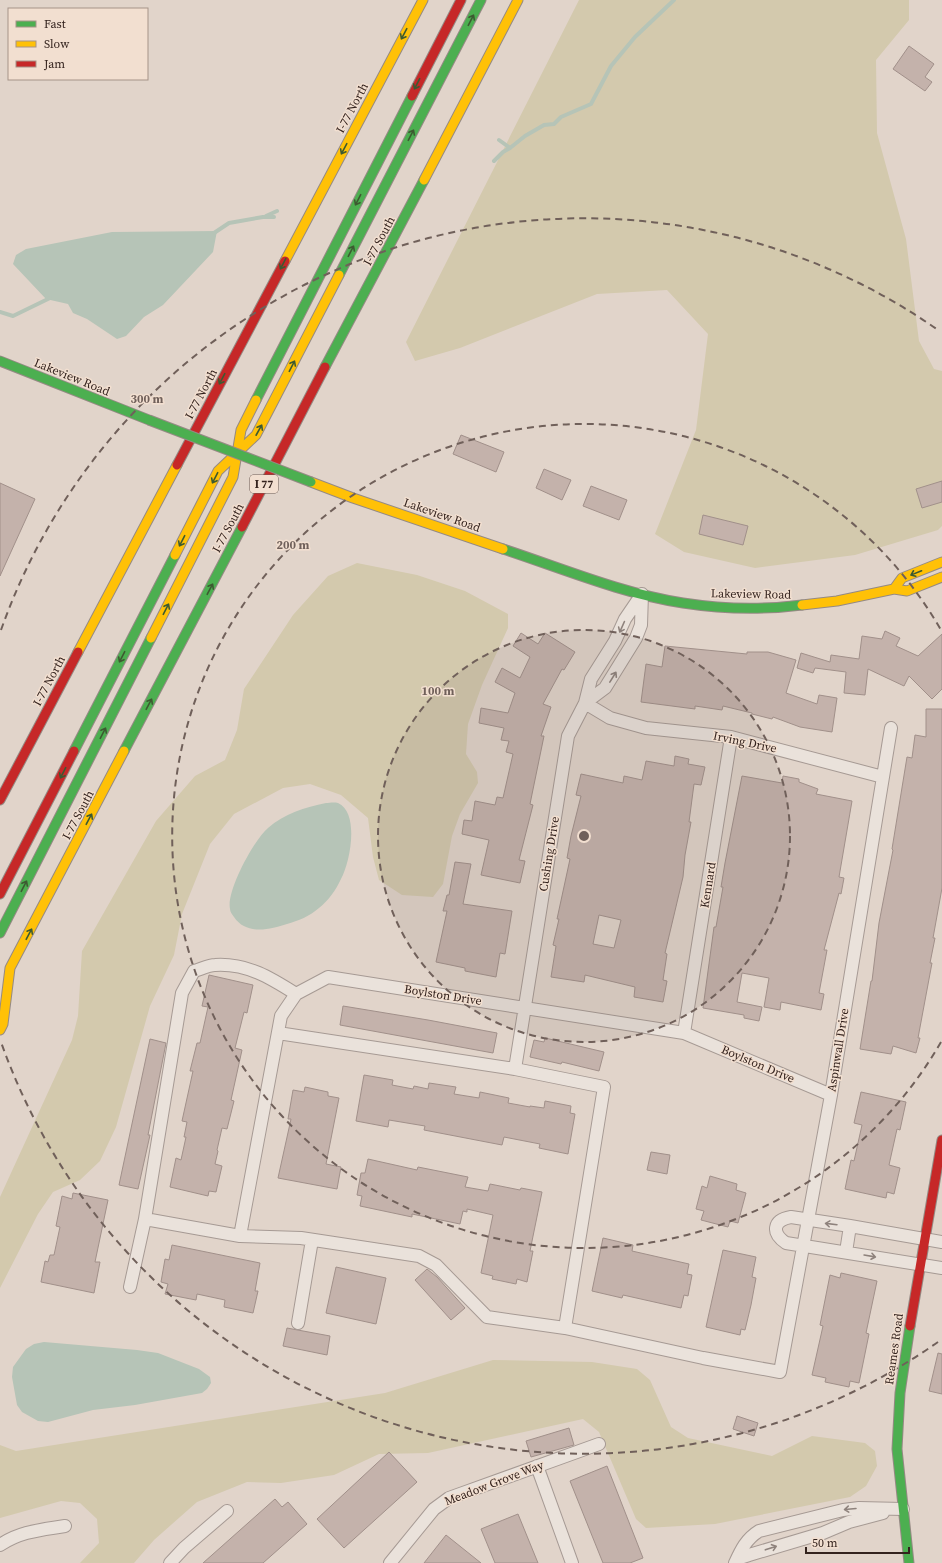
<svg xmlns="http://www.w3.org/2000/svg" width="942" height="1563" viewBox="0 0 942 1563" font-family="'Source Serif 4',serif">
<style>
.green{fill:#d3c9ad}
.water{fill:#b6c4b7}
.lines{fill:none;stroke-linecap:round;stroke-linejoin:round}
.stream{stroke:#b6c4b7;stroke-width:4}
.building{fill:#c4b2ab;stroke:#a1908a;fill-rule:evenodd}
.street-casing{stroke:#a69a94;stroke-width:14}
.fast-casing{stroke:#958a84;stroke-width:11}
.slow-casing{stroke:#958a84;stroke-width:11}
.jam-casing{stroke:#958a84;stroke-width:11}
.street{stroke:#eae2db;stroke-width:12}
.fast{stroke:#4caf50;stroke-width:9}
.slow{stroke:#ffc107;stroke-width:9}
.jam{stroke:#c62828;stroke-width:9}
.fast-bridge-casing{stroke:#958a84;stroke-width:11;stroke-linecap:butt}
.fast-bridge{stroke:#4caf50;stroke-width:9}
.oneway{stroke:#3d5a31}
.oneway2{stroke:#8e827c}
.ring{fill:none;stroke:#70605a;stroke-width:2;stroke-dasharray:7 5}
.labels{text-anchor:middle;stroke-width:3;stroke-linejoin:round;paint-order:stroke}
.shield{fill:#f2dfd0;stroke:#6c5b53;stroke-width:1}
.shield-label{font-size:11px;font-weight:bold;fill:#33221d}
.street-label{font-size:12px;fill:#33221d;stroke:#f2dfd0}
.centre{fill:#70605a;stroke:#f2dfd0;stroke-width:2}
.ring-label{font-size:12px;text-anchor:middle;font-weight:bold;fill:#70605a;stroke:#f2dfd0;stroke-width:3;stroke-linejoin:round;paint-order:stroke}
</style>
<rect width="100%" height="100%" fill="#e1d4ca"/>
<path class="green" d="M579 0H909V20L876 60 877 133 906 239 919 341 934 369 942 371V526L938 530 855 555 755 568 684 552 655 534 696 430 708 334 667 290 597 294 460 348 415 361 406 342Z
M357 563 417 575 465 591 508 614V628L482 685 468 724 466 754 477 772 478 783 460 814 452 836 443 884 433 897 402 895 379 880 373 857 368 818 341 795 310 784 283 788 234 814 210 844 182 914 174 955 150 1006 116 1127 100 1161 80 1180 53 1192 38 1214 0 1288V1197L72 1040 78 1016 82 951 156 821 195 776 225 760 237 730 244 689 293 615 328 576Z
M493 1360 592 1362 637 1369 650 1380 671 1427 688 1438 772 1456 812 1436 865 1443 875 1451 877 1466 866 1486 850 1497 715 1524 646 1528 636 1519 599 1432 583 1419 428 1453 379 1454 334 1475 281 1483 247 1482 197 1502 154 1540 134 1563H80L99 1543 97 1519 80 1503 61 1501 0 1518V1445L16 1451 385 1393Z"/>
<path class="water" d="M217 231 213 252 163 305 144 317 126 336 117 339 87 319 73 313 68 304 46 299 13 264 16 255 26 249 112 232Z
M326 803C329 803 334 802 338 803 360 813 350 863 341 879 336 890 328 901 319 908 310 916 298 921 287 924 269 930 246 935 234 917 232 914 230 912 230 909 226 891 254 840 268 828 284 814 305 807 326 803Z
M44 1342 137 1350 158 1353 199 1369 210 1377 211 1383 207 1389 202 1393 135 1405 93 1410 48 1422 38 1421 22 1412 17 1405 12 1377 13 1367 26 1349 34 1344Z"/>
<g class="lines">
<path class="stream" d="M499 140 510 148
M494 161 503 152 510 148 525 136 544 125 554 124 561 117 591 104 611 66 635 37 674 0
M266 216 277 211
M214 233 229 223 263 217H274
M0 312 13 316 50 298"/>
</g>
<path class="building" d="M909 46 934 64 925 77 932 82 925 91 893 69Z
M461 435 504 452 496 472 453 454Z
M544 469 571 480 562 500 536 488Z
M942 481V502L922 508 916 489Z
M0 483 35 499 0 576Z
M591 486 627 500 619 520 583 506Z
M703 515 748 526 743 545 699 534Z
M885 631 900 638 896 646 918 656 942 634V689L932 699 909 676 904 686 868 669 865 695 844 693 846 672 815 668 813 673 797 668 801 653 830 662 831 655 859 659 862 636 882 639Z
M521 633 538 644 545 633 575 652 564 670 562 669 543 704 551 707 541 736H544L530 804 533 805 519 860 525 861 520 883 481 875 489 840 462 834 464 820 472 821 475 801 495 805 497 797 503 798 513 754 506 752 509 741 501 740 504 728 479 723 481 708 508 713 515 693 495 682 502 668 520 678 530 657 513 646Z
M665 646 747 654V652H768L796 660 786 693 817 704 819 695 837 698 832 732 800 727 773 717 772 719 752 714V713L723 706 722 710 695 706V709L641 702 646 664 662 667Z
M926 709H942V888L933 938H935L930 963H932L918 1038H920L916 1053 893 1046 891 1054 860 1049 871 981H872L879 923 893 850 892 849 907 757 912 758 915 735 926 737Z
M675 756 689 759 688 764 705 767 701 785 694 784 689 822H691L685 855 683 877 665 953 667 954 663 980 667 981 663 1002 634 997 635 987 585 975 584 982 551 977 556 946 553 945 559 919H557L570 859 567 858 571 836 581 796 576 795 581 774 623 783 624 776 642 780 646 761 674 766ZM599 915 621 920 614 948 593 944Z
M742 776 782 783 783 776 799 779V782L818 789 816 794 852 801 839 877 844 878 841 894 839 893 824 950H827L819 993 824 994 821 1010 781 1002 780 1010 764 1007 769 978 742 973 737 1002 762 1007 759 1021 744 1018V1015L703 1008 714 927H716L723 887H721L725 863Z
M455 862 471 864 463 904 512 911 505 954 500 953 496 977 465 971V968L436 962 447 911H443L447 895H449Z
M209 975 253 985 247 1013 244 1012 235 1048 242 1050 231 1100 234 1101 227 1129 222 1128 217 1150 218 1151 215 1164 222 1166 216 1192 209 1191 208 1196 170 1187 176 1158 181 1160 186 1137H184L187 1122 182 1121 193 1071H190L197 1043H200L208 1007 202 1006Z
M343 1006 428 1020 497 1033 493 1053 340 1025Z
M545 1038 604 1052 599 1071 562 1062 561 1064 530 1057 534 1040 544 1042Z
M150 1039 166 1043 148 1135H150L138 1189 119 1185Z
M364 1075 393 1080 392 1085 413 1089 414 1086 428 1089 429 1083 456 1087 454 1094 479 1098 480 1092 509 1098 508 1103 530 1107V1106L544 1108 545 1101 571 1106 570 1113 575 1114 568 1154 539 1148 540 1144 504 1137 502 1145 424 1130 425 1126 389 1120 388 1127 356 1121Z
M305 1087 328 1092V1096L339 1098 326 1164 341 1167 337 1189 278 1178 291 1119H288L293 1090 304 1092Z
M861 1092 906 1102 900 1130 897 1129 889 1165 900 1168 894 1194 887 1192 886 1198 845 1189 851 1160 854 1161 862 1125 854 1123Z
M651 1152 670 1155 667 1174 647 1170Z
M368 1159 417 1170 418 1167 468 1177 465 1187 488 1191 490 1184 520 1190 521 1188 542 1192 530 1251H533L527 1282 517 1279 516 1284 492 1279 493 1276 481 1273 493 1215 467 1209V1212L463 1211 460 1224 412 1214V1217L360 1206 362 1196 357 1195 361 1173H365Z
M710 1176 737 1184 736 1190 746 1193 738 1223 730 1221 728 1227 701 1220 704 1211 696 1209 702 1186 707 1188Z
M73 1193 108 1200 95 1262H100L94 1293 41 1282 45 1261 48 1262 50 1255H54L60 1227 56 1226 62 1196 72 1199Z
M603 1238 633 1245 632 1251 689 1264 687 1274 692 1275 688 1296 684 1295 681 1308 623 1295 622 1298 592 1291Z
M172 1245 260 1263 255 1291H258L253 1313 224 1307 225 1300 197 1294 196 1300 165 1294 168 1284 161 1282 165 1259 169 1260Z
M723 1250 756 1257 752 1277 756 1278 751 1305 745 1330 741 1329 740 1335 706 1327Z
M336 1267 386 1278 376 1324 326 1313Z
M427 1269 437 1277 465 1308 451 1320 415 1280Z
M841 1273 877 1281 866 1333 869 1334 859 1383 850 1381 849 1387 825 1382 826 1378 812 1375 823 1326 820 1325 830 1275 840 1278Z
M287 1328 330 1336 327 1355 283 1346Z
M938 1353 942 1354V1394L929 1391Z
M737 1416 758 1423 754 1436 733 1429Z
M569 1428 574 1445 531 1457 526 1441Z
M389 1452 417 1482 344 1548 317 1519Z
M607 1466 643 1558 630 1563H603L570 1481Z
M275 1499 282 1507 288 1502 307 1524 263 1563H203Z
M518 1514 538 1563H495L481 1529Z
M446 1535 481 1563H424Z"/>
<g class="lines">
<defs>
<path id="street" d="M585 703 610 718 646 728 731 737 883 777
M585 703 605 688 636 638 641 625 642 594
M278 1033 515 1069
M684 1033 731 737
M145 1219 182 993 194 971C201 969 209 965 215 965 247 963 271 978 296 994
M240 1236 281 1016 296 994 328 977 684 1033 831 1095
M942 1242 850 1226 791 1217C773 1220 771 1233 786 1243L942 1268
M846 1252 850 1226
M130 1287 145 1219 240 1236 301 1238 419 1256 436 1265 487 1317 565 1328 703 1358 780 1372 831 1095 891 728
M298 1323 312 1240
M565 1328 604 1087 515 1069 568 736 585 703 591 679 615 641 625 619 642 594
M537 1466 572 1563
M0 1545C21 1531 41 1530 65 1526
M170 1563 184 1548 227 1511
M390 1563 434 1509 449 1498 599 1444
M735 1563C741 1550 746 1539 759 1531L843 1510 859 1508 903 1509
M735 1563 740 1558 749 1555 823 1533 849 1522 883 1513"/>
<path id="fast" d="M339 275 481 0
M0 361 149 420
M325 367 424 180
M256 400 412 96
M503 549C561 568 623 594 683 603 722 609 763 610 802 605
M74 751 175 555
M124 751 242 527
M0 933 151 638
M909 1563 897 1449 900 1393 910 1326"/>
<path id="slow" d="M424 180 518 0
M285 261 423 0
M311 482 353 498 503 549
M175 555 218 471 256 435 339 275
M894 589 902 578 942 562
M802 605 837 601 894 589 907 591 942 577
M151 638 233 477 241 430 256 400
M78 652 177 465
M0 1030 3 1024 10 968 124 751"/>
<path id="jam" d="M412 96 461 0
M177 465 285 261
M242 527 325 367
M0 800 78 652
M0 894 74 751
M910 1326 942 1140"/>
</defs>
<use href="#street" class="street-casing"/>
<use href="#fast" class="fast-casing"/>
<use href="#slow" class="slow-casing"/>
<use href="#jam" class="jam-casing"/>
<use href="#street" class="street"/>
<use href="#fast" class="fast"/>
<use href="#slow" class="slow"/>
<use href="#jam" class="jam"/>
<defs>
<path id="fast-bridge" d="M149 420 311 482"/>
</defs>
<use href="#fast-bridge" class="fast-bridge-casing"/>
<use href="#fast-bridge" class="fast-bridge"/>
</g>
<defs><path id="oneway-shaft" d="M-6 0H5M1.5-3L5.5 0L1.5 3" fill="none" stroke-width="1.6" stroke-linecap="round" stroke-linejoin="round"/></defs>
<g class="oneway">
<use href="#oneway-shaft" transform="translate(471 20) rotate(-63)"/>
<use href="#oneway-shaft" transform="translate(404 34) rotate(118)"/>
<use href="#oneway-shaft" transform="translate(417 84) rotate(117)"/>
<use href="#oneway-shaft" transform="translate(411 135) rotate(-63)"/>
<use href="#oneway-shaft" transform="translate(344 149) rotate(118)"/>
<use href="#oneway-shaft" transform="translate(358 200) rotate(117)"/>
<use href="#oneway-shaft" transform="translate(351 251) rotate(-63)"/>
<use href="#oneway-shaft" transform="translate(283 264) rotate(118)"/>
<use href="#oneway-shaft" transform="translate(292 366) rotate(-63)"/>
<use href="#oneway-shaft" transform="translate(222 379) rotate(118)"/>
<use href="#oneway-shaft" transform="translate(259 430) rotate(-61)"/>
<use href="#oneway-shaft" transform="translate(215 478) rotate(117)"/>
<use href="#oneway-shaft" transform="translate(182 541) rotate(117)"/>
<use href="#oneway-shaft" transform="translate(916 573) rotate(158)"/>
<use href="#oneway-shaft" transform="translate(210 589) rotate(-62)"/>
<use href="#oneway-shaft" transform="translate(166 609) rotate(-63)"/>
<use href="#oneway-shaft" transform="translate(122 657) rotate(117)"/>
<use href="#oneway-shaft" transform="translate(149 704) rotate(-62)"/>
<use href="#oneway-shaft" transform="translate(103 733) rotate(-63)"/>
<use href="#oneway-shaft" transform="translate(63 773) rotate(117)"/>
<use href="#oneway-shaft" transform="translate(89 819) rotate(-62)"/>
<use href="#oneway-shaft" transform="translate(24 886) rotate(-63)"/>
<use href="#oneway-shaft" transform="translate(29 934) rotate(-62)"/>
</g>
<g class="oneway2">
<use href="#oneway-shaft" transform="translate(622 627) rotate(114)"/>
<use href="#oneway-shaft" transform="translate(613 677) rotate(-58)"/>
<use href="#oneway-shaft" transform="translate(831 1224) rotate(-173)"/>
<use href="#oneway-shaft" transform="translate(870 1256) rotate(10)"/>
<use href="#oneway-shaft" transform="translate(850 1509) rotate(175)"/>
<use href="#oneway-shaft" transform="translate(771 1548) rotate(-18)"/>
</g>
<circle cx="584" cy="836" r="206" fill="#70605a" fill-opacity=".12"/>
<g class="ring">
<circle cx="584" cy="836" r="206"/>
<path d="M941 1042A412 412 0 1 1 941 630"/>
<path d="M938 1342A618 618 0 0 1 1 1042M1 630A618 618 0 0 1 938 330"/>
</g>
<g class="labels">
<rect class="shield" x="250" y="475" width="28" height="18" rx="3"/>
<g class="shield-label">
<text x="264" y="488">I 77</text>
</g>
<g class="street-label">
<text transform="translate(352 108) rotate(-62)" y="4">I-77 North</text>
<text transform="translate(379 241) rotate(-62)" y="4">I-77 South</text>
<text transform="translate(72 377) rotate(22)" y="4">Lakeview Road</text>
<text transform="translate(201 394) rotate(-62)" y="4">I-77 North</text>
<text transform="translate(442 515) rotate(19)" y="4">Lakeview Road</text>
<text transform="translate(228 528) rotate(-62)" y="4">I-77 South</text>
<text transform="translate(751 594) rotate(1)" y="4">Lakeview Road</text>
<text transform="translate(49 681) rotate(-62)" y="4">I-77 North</text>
<text transform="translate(745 742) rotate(12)" y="4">Irving Drive</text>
<text transform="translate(78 815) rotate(-62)" y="4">I-77 South</text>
<text transform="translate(549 854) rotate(-81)" y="4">Cushing Drive</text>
<text transform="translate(708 885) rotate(-81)" y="4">Kennard</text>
<text transform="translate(443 995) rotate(9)" y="4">Boylston Drive</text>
<text transform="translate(838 1050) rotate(-81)" y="4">Aspinwall Drive</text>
<text transform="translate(758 1064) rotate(23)" y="4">Boylston Drive</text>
<text transform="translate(894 1349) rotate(-82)" y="4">Reames Road</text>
<text transform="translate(494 1483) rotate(-21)" y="4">Meadow Grove Way</text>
</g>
</g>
<circle cx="584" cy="836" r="6" class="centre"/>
<g class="ring-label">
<text x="147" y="403">300 m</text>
<text x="293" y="549">200 m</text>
<text x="438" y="695">100 m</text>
</g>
<rect x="8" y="8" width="140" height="72" fill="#f2dfd0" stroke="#a69388"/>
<rect x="16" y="21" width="20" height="6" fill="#4caf50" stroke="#a69388"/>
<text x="44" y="28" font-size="12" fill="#33221d">Fast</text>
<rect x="16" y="41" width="20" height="6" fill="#ffc107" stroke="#a69388"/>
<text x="44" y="48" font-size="12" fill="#33221d">Slow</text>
<rect x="16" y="61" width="20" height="6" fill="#c62828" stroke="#a69388"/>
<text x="44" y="68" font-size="12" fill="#33221d">Jam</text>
<path d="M806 1547v6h103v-6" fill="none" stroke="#33221d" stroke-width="2"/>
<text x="812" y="1547" font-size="12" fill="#33221d" stroke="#f2dfd0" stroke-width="3" paint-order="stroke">50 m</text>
</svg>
